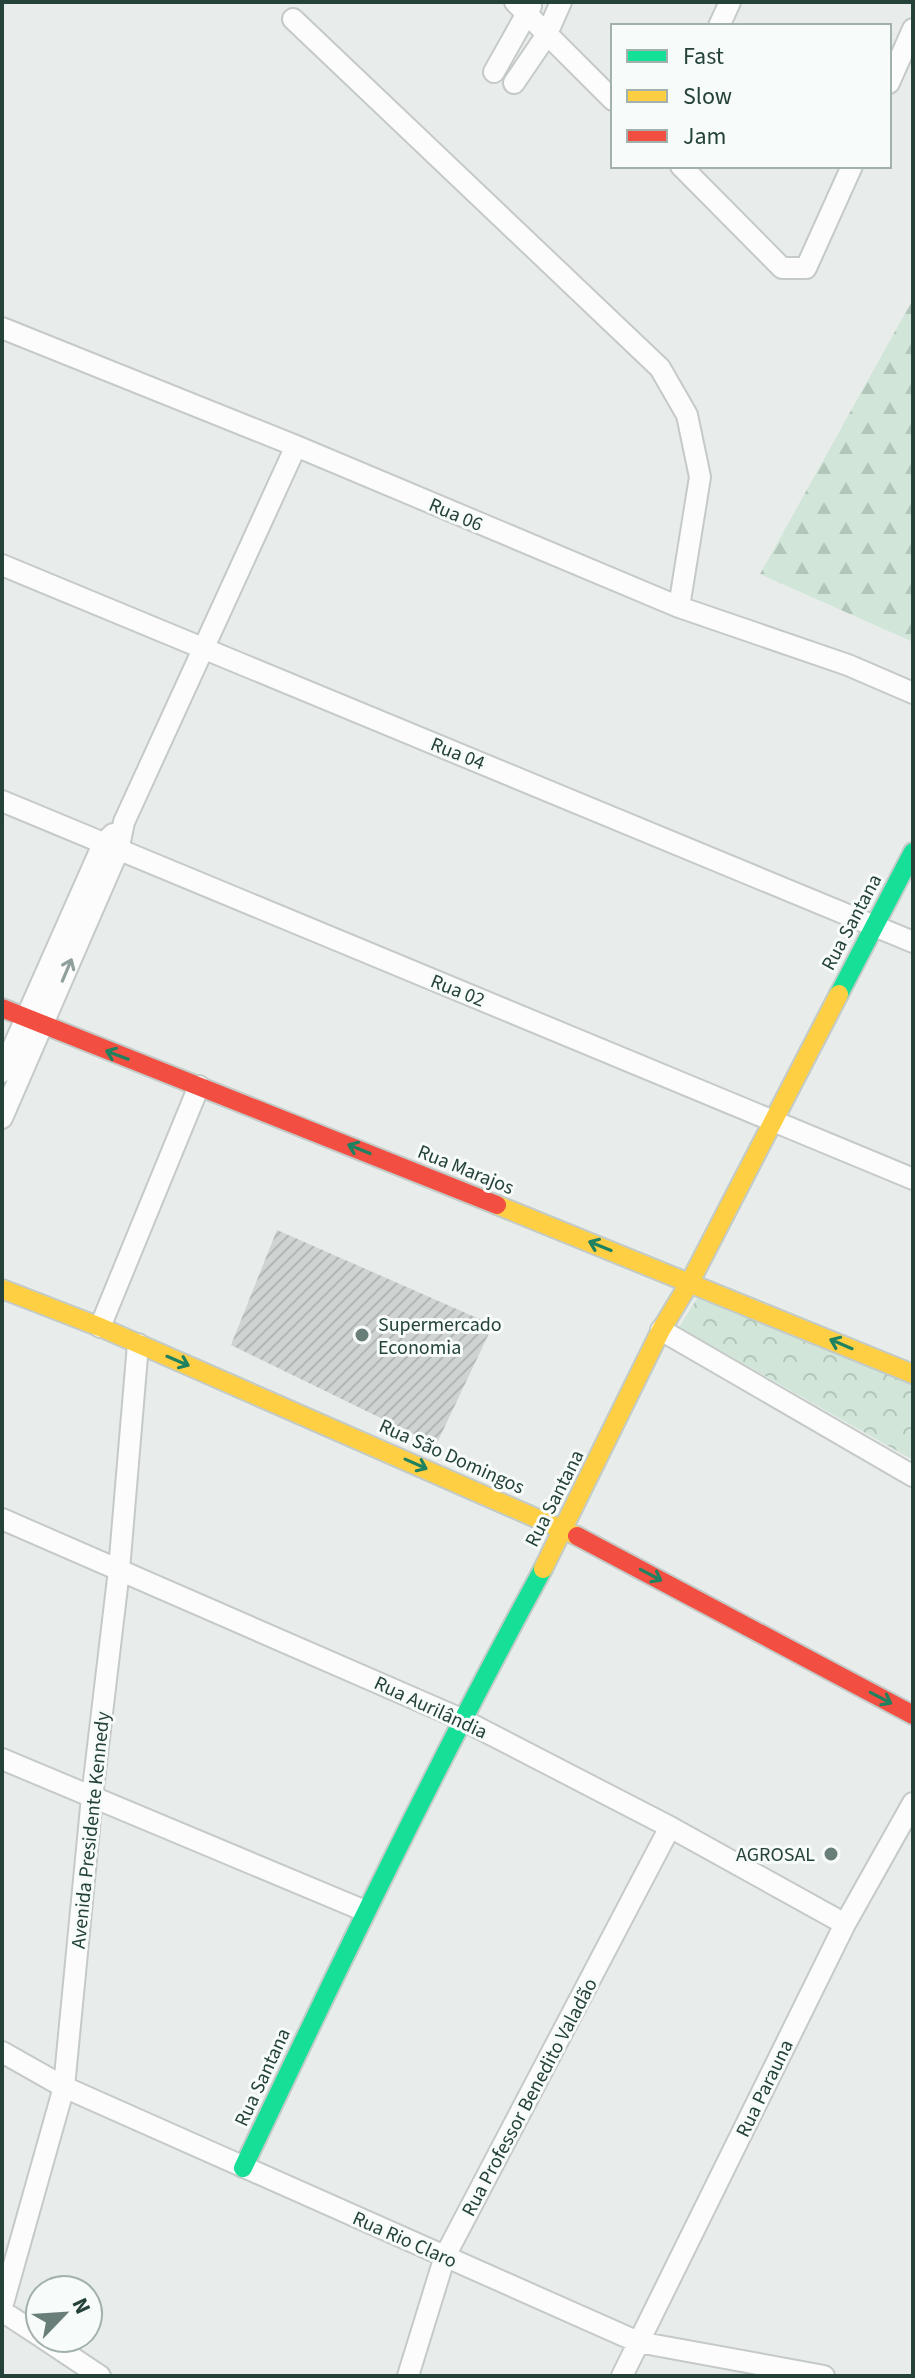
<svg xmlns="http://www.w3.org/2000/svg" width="915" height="2378" viewBox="0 0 915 2378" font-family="'Source Sans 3',sans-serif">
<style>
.forest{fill:url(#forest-firs)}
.park{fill:url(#park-crowns)}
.building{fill:url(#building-hatch)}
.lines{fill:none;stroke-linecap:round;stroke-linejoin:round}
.street-casing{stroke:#c5cac8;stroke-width:24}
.fast-casing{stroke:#c3cbc8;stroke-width:22}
.slow-casing{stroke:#c3cbc8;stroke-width:22}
.jam-casing{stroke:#c3cbc8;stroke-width:22}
.street{stroke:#fcfcfc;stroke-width:20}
.fast{stroke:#16e098;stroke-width:18}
.slow{stroke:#ffcf43;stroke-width:18}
.jam{stroke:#f24e42;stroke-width:18}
.oneway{stroke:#909f9b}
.oneway2{stroke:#1e8160}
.poi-dot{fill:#697e78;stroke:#f7fbf9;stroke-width:3}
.labels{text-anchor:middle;stroke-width:6;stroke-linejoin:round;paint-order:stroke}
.street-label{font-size:20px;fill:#24423a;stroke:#f7fbf9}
.poi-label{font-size:20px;fill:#24423a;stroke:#f7fbf9;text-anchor:start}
</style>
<defs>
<pattern id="forest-firs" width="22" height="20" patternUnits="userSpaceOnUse" patternTransform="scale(2)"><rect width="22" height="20" fill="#d1e6d8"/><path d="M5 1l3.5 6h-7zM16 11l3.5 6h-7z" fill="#b3c6ba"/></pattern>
<pattern id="park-crowns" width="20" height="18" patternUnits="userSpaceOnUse" patternTransform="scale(2)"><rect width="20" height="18" fill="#d1e6d8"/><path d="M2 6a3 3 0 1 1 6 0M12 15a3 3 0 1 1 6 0" fill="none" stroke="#b3c6ba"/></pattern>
<pattern id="building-hatch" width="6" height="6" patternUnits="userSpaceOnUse" patternTransform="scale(2)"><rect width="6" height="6" fill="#cfd4d2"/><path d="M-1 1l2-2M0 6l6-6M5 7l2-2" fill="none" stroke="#b2b7b5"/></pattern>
</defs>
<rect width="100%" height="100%" fill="#e8edeb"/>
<path class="forest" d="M913 299V642L760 574Z"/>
<path class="park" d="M698 1297 913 1384V1460L679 1327Z"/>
<path class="building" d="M277 1230 493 1325 436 1445 231 1345Z"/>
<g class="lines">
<defs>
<path id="street" d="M515 2 613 100
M293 19 660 368 687 415 700 477 679 607
M719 26 730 2
M494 72 531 6
M514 83 546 36 561 2
M889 83 913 29
M681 166 782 268H806L852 166
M2 328 296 446 679 607 848 665 913 693
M2 565 913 942
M2 801 913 1179
M2 1072 103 844 113 834
M2 1118 118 851 124 822 296 446
M100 1327 199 1086
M661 1330 913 1476
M2 1519 461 1719 670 1827 845 1924
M2 1759 365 1911
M2 2052 64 2087 638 2342 824 2376
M2 2307 64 2087 92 1797 119 1570 138 1344
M2 2311 40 2336
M43 2338 100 2376
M408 2376 445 2256 670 1827
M622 2376 845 1924 913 1803"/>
<path id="fast" d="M839 994 913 852
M243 2168C339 1966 436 1765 543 1569"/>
<path id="slow" d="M497 1205 913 1374
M2 1289 100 1327 577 1536
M543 1569 661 1330 690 1282 839 994"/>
<path id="jam" d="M2 1008 497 1205
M577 1536 913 1715"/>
</defs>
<use href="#street" class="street-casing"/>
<use href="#fast" class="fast-casing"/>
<use href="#slow" class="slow-casing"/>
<use href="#jam" class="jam-casing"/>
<use href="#street" class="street"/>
<use href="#fast" class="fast"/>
<use href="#slow" class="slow"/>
<use href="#jam" class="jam"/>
</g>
<defs><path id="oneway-shaft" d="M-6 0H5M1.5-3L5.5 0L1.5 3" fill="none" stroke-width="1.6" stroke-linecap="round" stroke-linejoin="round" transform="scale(2)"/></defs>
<use class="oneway" href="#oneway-shaft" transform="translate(67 970) rotate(-67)"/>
<g class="oneway2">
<use href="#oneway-shaft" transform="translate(117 1055) rotate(-159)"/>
<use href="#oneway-shaft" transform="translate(359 1149) rotate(-158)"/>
<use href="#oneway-shaft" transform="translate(600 1246) rotate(-158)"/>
<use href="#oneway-shaft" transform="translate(841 1344) rotate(-157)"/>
<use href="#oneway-shaft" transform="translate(178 1361) rotate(23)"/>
<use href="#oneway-shaft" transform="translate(416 1464) rotate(24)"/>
<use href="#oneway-shaft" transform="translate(651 1575) rotate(28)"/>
<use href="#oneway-shaft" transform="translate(881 1698) rotate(28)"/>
</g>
<g class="poi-dot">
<circle cx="362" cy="1335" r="8"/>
<circle cx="831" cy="1854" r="8"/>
</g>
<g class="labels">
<g class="street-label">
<text transform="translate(456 514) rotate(23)" y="7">Rua 06</text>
<text transform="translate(458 753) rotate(22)" y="7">Rua 04</text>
<text transform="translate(851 922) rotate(-62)" y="7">Rua Santana</text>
<text transform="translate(458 990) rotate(22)" y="7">Rua 02</text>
<text transform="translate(466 1169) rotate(22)" y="7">Rua Marajos</text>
<text transform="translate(452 1456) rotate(24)" y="7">Rua São Domingos</text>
<text transform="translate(554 1498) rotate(-63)" y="7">Rua Santana</text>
<text transform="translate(431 1707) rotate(25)" y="7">Rua Aurilândia</text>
<text transform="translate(90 1830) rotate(-84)" y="7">Avenida Presidente Kennedy</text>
<text transform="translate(262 2077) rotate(-65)" y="7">Rua Santana</text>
<text transform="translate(764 2088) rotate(-64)" y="7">Rua Parauna</text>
<text transform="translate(529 2097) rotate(-62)" y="7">Rua Professor Benedito Valadão</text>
<text transform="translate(405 2239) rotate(24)" y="7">Rua Rio Claro</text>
</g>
<g class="poi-label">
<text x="378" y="1331">Supermercado<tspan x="378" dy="23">Economia</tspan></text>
<text x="815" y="1861" text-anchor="end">AGROSAL</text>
</g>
</g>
<rect width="915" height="2378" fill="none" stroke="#24423a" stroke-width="8"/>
<rect x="611" y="24" width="280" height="144" fill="#f7fbf9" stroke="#a3b1ad" stroke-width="2"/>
<rect x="627" y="50" width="40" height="12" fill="#16e098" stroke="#a3b1ad" stroke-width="2"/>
<text x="683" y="64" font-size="24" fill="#24423a">Fast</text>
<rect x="627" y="90" width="40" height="12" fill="#ffcf43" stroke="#a3b1ad" stroke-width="2"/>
<text x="683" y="104" font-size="24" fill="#24423a">Slow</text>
<rect x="627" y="130" width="40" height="12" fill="#f24e42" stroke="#a3b1ad" stroke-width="2"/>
<text x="683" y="144" font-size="24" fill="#24423a">Jam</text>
<g transform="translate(64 2314) rotate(65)"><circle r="38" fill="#f7fbf9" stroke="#a3b1ad" stroke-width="2"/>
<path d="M0-6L14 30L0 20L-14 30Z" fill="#697e78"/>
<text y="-12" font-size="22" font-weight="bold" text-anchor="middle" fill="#24423a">N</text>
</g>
</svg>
